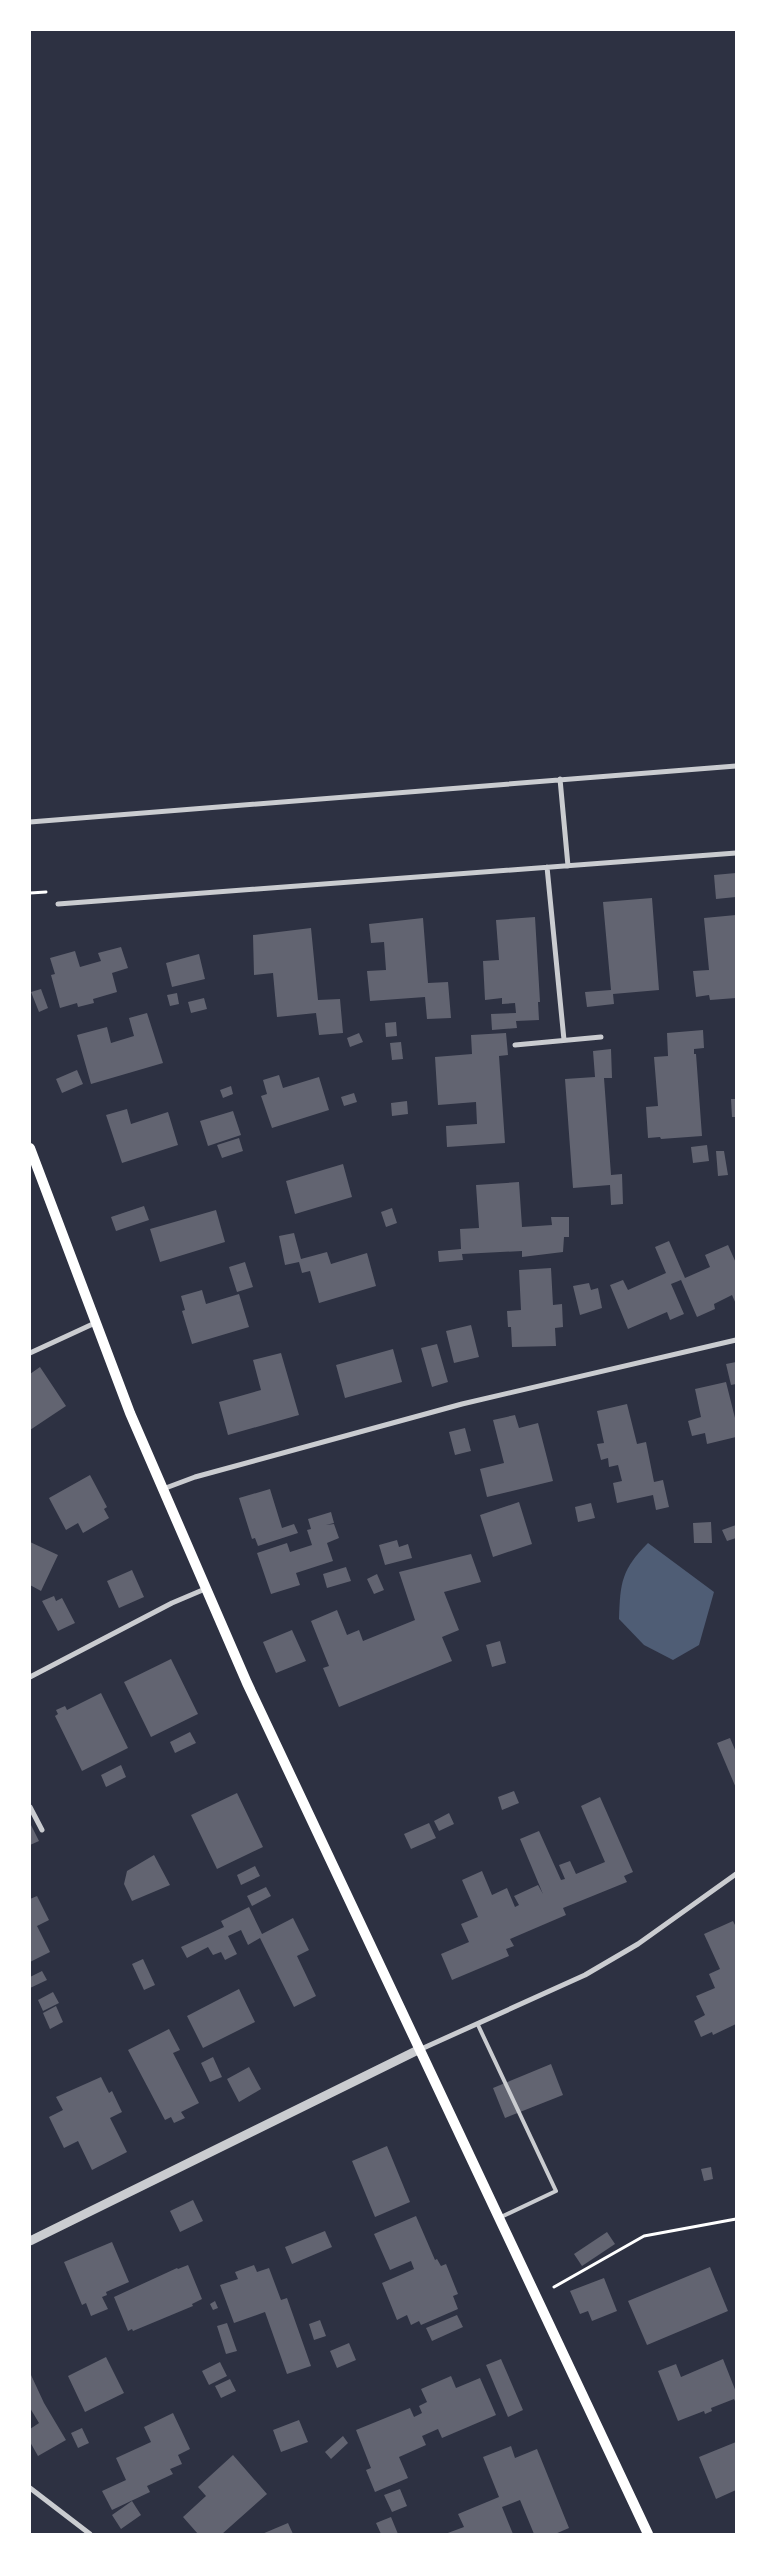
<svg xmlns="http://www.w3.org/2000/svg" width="766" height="2564" viewBox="0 0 766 2564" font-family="Georgia,serif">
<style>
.water{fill:#4f5d75}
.building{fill:#626471}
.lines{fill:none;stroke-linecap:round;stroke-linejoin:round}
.path{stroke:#fff;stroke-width:3}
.service{stroke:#caccd0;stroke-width:4}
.minor{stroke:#caccd0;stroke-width:5}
.tertiary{stroke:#caccd0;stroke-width:9}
.secondary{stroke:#fff;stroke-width:10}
</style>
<rect width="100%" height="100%" fill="#2d3142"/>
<path class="water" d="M648 1543 714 1592 699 1645 673 1660 644 1645 619 1619C620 1582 622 1569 648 1543Z"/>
<path class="building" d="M736 873V897L716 899 714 875Z
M652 898 659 990 613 994 614 1004 587 1007 585 992 611 990 603 902Z
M736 915V998L710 1000 709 995 696 997 693 971 709 970 704 918Z
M535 917 540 1002H538L539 1020 516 1021 517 1028 492 1030 491 1014 516 1013 515 1003 502 1004V998L485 1000 483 961 499 960 496 920Z
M423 918 428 983 448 982 451 1018 427 1019 425 997 370 1001 367 971 386 970 384 942 371 943 369 924Z
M311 928 318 1000 340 999 343 1033 319 1035 316 1013 277 1017 273 973 254 975 253 935Z
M121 947 128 968 112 973 117 992 93 999 94 1003 78 1007 77 1003 60 1008 51 975 55 974 50 958 75 951 80 967 101 961 98 953Z
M199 954 205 979 172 987 166 963Z
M41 989 48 1008 39 1012 31 992Z
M177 993 179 1004 170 1006 167 995Z
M204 998 207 1009 191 1013 188 1002Z
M147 1013 163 1063 91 1084 77 1035 107 1027 111 1043 134 1036 129 1018Z
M396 1022 397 1036 386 1037 385 1023Z
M703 1030 704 1048 694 1049V1054H696L702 1136 661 1139 660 1137 648 1138 646 1107 658 1106 654 1057 668 1056 667 1033Z
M359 1033 363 1042 350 1047 347 1038Z
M506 1033 508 1055 499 1056 505 1143 447 1147 446 1126 477 1124 476 1102 438 1105 435 1057 472 1054 471 1035Z
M401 1042 403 1059 392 1060 390 1043Z
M611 1049 612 1078H604L611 1175 622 1174 623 1204 611 1205 610 1185 573 1188 565 1079 595 1077 593 1051Z
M77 1070 83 1084 62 1093 56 1079Z
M279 1075 283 1088 319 1077 329 1110 272 1128 261 1096 267 1094 263 1080Z
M231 1086 233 1094 223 1098 220 1090Z
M354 1093 357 1102 344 1106 341 1097Z
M731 1099H736V1117H732Z
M407 1101 408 1114 392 1116 391 1103Z
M127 1109 131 1124 168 1112 178 1145 122 1163 106 1115Z
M233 1111 241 1135 208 1146 200 1121Z
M239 1138 243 1151 222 1158 217 1145Z
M707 1145 709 1161 693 1163 691 1147Z
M716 1151H724L728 1175 718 1176Z
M343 1164 352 1197 295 1214 286 1181Z
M519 1182 522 1227 552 1225 551 1217H569V1237H564L563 1252 522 1257V1251L462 1254 463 1260 439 1262 438 1251 461 1249 460 1229 479 1228 476 1185Z
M144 1206 149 1220 116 1231 111 1217Z
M392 1208 397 1223 386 1227 381 1212Z
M216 1210 225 1242 160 1262 150 1229Z
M294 1233 301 1259 327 1252 331 1264 367 1253 376 1286 319 1303 310 1271 302 1273 299 1262 285 1265 279 1236Z
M669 1241 685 1278 710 1267 705 1255 728 1245 736 1263V1304L732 1295 714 1304 715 1309 697 1317 681 1280 671 1284 684 1314 670 1320 667 1312 628 1329 610 1285 623 1280 628 1290 666 1273 655 1247Z
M245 1262 253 1287 237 1292 229 1267Z
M551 1268 553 1305 562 1304 563 1327 555 1328 556 1346 512 1347 511 1327H508L507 1311 521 1310 519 1270Z
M589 1283 591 1290 598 1288 602 1308 580 1315 573 1286Z
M202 1290 206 1304 239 1294 249 1327 192 1344 182 1311 185 1310 181 1296Z
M471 1325 479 1357 454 1363 446 1331Z
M437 1344 448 1382 432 1387 421 1348Z
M393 1349 402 1382 345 1398 336 1365Z
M281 1353 299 1415 228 1435 219 1402 261 1390 253 1360Z
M736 1362V1384L731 1385 726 1364Z
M40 1367 66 1406 30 1430V1374Z
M726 1382 736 1422V1437L707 1444 705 1433 692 1436 688 1421 701 1417 695 1389Z
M627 1404 637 1444 646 1442 654 1482 663 1480 669 1507 656 1510 653 1495 617 1503 613 1483 622 1481 618 1465 609 1467 608 1458 601 1460 597 1444 604 1443 597 1411Z
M515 1415 519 1428 538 1423 553 1481 487 1497 480 1469 504 1463 493 1420Z
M465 1428 471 1451 455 1455 449 1432Z
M90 1475 107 1507 104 1509 109 1518 83 1533 78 1523 66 1530 49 1498Z
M270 1489 282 1528 294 1524 298 1533 258 1546 255 1538 252 1539 239 1498Z
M519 1502 532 1544 493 1557 480 1515Z
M591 1503 595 1518 578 1522 575 1507Z
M331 1512 334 1523 326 1525 334 1524 339 1538 327 1543 333 1561 296 1573 300 1585 271 1594 257 1553 287 1543 290 1552 312 1545 307 1530 311 1529 308 1519Z
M711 1522 712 1543H694L693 1523Z
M736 1525V1538L727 1541 722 1530Z
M397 1540 399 1547 408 1544 412 1558 385 1565 379 1545Z
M30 1542 58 1555 41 1591 30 1585Z
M471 1554 481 1582 444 1592 459 1630 442 1637 452 1661 339 1707 323 1668 329 1666 311 1621 337 1610 347 1635 359 1630 363 1641 415 1620 399 1572Z
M346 1567 351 1581 327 1588 323 1574Z
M132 1570 144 1597 119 1608 107 1581Z
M377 1574 384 1590 374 1594 367 1579Z
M54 1596 56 1601 62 1598 75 1623 58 1631 42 1601Z
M292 1630 306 1661 276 1673 263 1642Z
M500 1641 506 1663 492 1667 486 1645Z
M171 1659 198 1714 151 1737 124 1682Z
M101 1693 128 1748 82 1771 55 1716 58 1714 56 1710 65 1706 67 1710Z
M190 1732 196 1743 175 1753 170 1742Z
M730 1738 736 1752V1788L717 1743Z
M121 1765 126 1777 106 1787 101 1775Z
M514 1791 519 1803 502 1810 498 1797Z
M237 1793 263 1847 217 1869 191 1815Z
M600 1797 633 1872 624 1876 627 1882 563 1908 566 1915 510 1939 514 1946 506 1949 509 1956 452 1980 441 1954 469 1942 461 1924 478 1917 462 1880 482 1871 492 1895 507 1888 515 1907 519 1905 514 1896 538 1885 543 1894 520 1839 539 1831 561 1880 565 1879 559 1865 570 1861 576 1874 605 1862 581 1806Z
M449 1813 454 1824 439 1831 434 1821Z
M30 1823 39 1841 30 1845Z
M429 1823 436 1838 411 1849 404 1834Z
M154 1855 170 1885 132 1901 124 1884 127 1871Z
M255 1866 260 1876 241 1885 237 1875Z
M266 1887 271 1896 252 1906 247 1896Z
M37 1896 49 1920 37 1926 50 1952 30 1962V1899Z
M249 1907 262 1934 293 1918 309 1950 297 1956 316 1996 294 2007 260 1938 248 1945 241 1930 228 1936 237 1954 225 1960 221 1952 213 1955 208 1947 187 1958 181 1947 224 1927 221 1921Z
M733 1921 736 1927V2024L713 2035 712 2032 701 2037 694 2021 705 2015 696 1996 715 1988 709 1974 720 1969 704 1934Z
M143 1959 155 1985 144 1990 132 1964Z
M42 1971 47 1980 30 1988V1977Z
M239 1989 255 2022 203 2048 187 2016Z
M53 1992 59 2003 43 2011 38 2000Z
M56 2006 63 2022 50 2029 43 2013Z
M169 2029 180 2050 173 2053 199 2103 181 2112 185 2118 174 2123 171 2117 165 2120 128 2050Z
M213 2057 222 2077 210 2082 201 2063Z
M551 2064 563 2095 505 2118 493 2088Z
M249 2067 261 2089 239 2102 227 2079Z
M101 2077 109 2093 112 2091 122 2112 110 2118 127 2152 92 2170 78 2141 64 2148 49 2117 63 2110 56 2097Z
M387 2146 410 2202 375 2217 352 2161Z
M711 2167 713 2179 704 2181 701 2169Z
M193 2200 203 2221 180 2232 170 2211Z
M416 2216 435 2260 437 2259 441 2266 446 2264 458 2294 453 2296 458 2309 421 2325 419 2321 411 2325 407 2315 397 2320 382 2283 414 2269 411 2261 390 2270 374 2234Z
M325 2231 332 2247 292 2264 285 2247Z
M607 2232 615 2244 582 2266 574 2254Z
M112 2242 129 2282 106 2292 107 2295 102 2297 108 2309 91 2316 86 2303 82 2305 64 2262Z
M188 2265 202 2299 192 2304 193 2306 133 2331 132 2329 128 2331 114 2297 177 2268 178 2269Z
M254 2265 257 2272 269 2268 281 2300 287 2298 311 2366 287 2374 265 2312 234 2323 220 2285 238 2279 235 2272Z
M710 2267 728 2311 647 2345 628 2301Z
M604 2278 617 2311 592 2321 588 2311 580 2314 570 2291Z
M215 2301 218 2308 213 2310 210 2304Z
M457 2315 463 2327 432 2341 426 2328Z
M320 2320 326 2336 314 2340 309 2324Z
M227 2323 237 2351 226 2354 217 2326Z
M349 2343 356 2360 337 2368 330 2351Z
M106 2357 124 2393 85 2412 68 2376Z
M501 2359 523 2410 508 2417 486 2365Z
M723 2359 736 2392V2403L734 2399 711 2408 712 2411 705 2414 704 2411 678 2421 658 2371 676 2364 681 2377Z
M220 2362 227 2376 209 2385 202 2371Z
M31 2375 44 2403 66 2440 38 2456 30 2442V2429L39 2423 30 2408Z
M451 2376 456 2388 480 2378 496 2415 442 2438 438 2429 422 2436 426 2445 399 2457 408 2478 375 2492 366 2470 371 2468 356 2430 410 2408 414 2417 422 2413 419 2406 427 2402 421 2389Z
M230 2379 236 2391 221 2398 215 2386Z
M173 2413 190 2449 178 2455 182 2464 170 2469 173 2474 147 2486 150 2492 112 2510 102 2491 126 2480 116 2458 151 2442 144 2427Z
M299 2420 308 2442 281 2452 273 2430Z
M82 2428 89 2443 78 2448 71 2433Z
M343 2436 348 2443 331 2459 325 2452Z
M736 2442V2490L716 2499 699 2457Z
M511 2446 515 2458 537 2449 569 2528 555 2534H534L520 2500 502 2507 513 2534H445L464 2527 458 2514 499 2497 483 2457Z
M233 2455 267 2494 222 2534H198L183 2517 206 2496 198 2487Z
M400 2489 407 2506 392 2512 384 2495Z
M132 2501 141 2515 121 2529 112 2515Z
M391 2517 398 2534H381L376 2523Z
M288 2523 293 2534H262Z"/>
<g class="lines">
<path class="path" d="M30 893 46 892
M554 2287 644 2236 736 2219"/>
<path class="service" d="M478 2025 556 2191 501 2217"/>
<path class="minor" d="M560 779 568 866
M30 822 736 766
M547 867 564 1040
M58 904 736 853
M515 1045 601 1037
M30 1353 95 1323
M163 1489 195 1477 462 1404 736 1340
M30 1677 172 1603 205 1589
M30 1807 42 1830
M419 2050 585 1975 638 1944 736 1874
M30 2488 90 2534"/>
<path class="tertiary" d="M30 2241 418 2050"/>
<path class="secondary" d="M30 1148 130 1413 247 1683 648 2534"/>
</g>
<rect width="766" height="2564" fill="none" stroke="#ffffff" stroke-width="62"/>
</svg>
